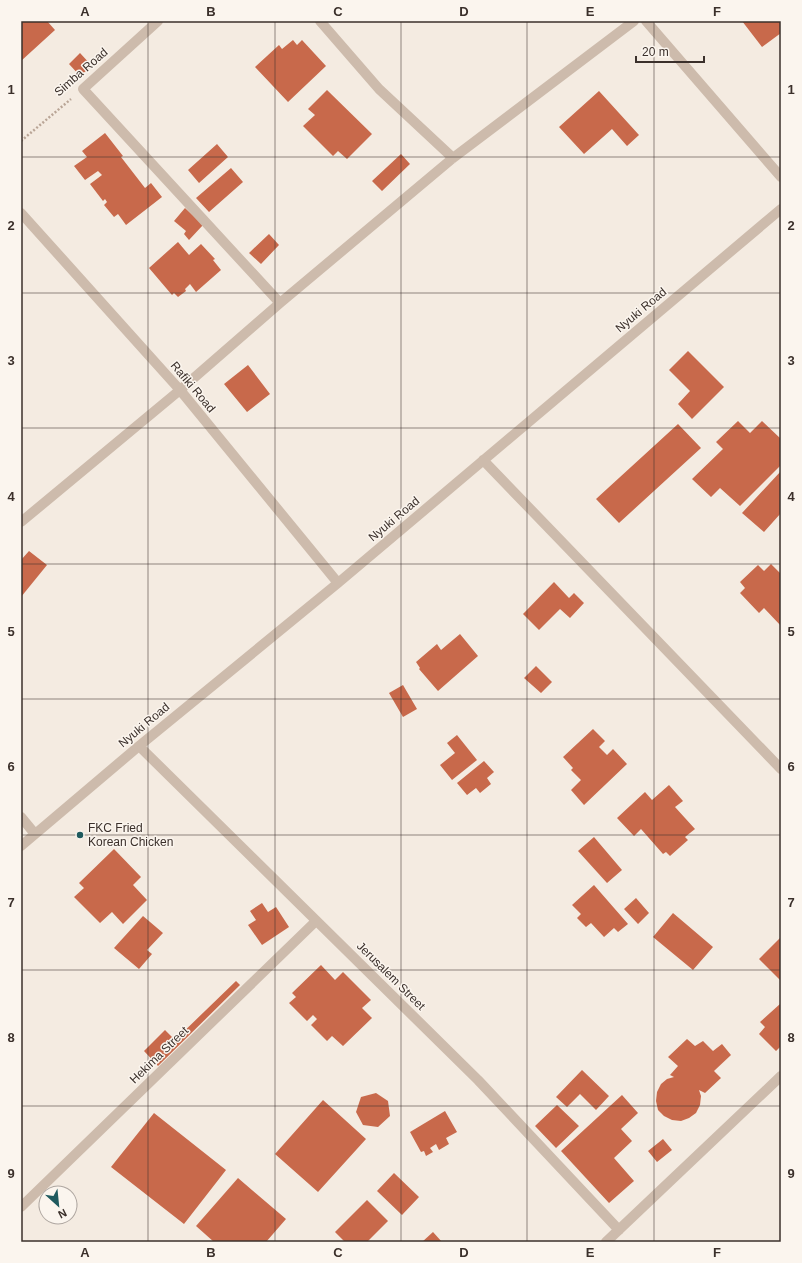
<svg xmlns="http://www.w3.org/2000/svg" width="802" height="1263" viewBox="0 0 802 1263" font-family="Arial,sans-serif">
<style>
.building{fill:#c8694b}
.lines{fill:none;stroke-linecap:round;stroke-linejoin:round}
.path{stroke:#b9a596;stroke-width:2.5;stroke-dasharray:2 2;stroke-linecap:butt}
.minor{stroke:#cdbbac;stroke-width:10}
.grid{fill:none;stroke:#3b302b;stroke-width:1;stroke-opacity:0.55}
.poi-dot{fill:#1f5a5e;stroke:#fbf5ee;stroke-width:1.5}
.labels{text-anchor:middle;stroke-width:3;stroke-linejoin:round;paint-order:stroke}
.street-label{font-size:12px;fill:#3b302b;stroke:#fbf5ee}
.poi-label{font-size:12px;fill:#3b302b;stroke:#fbf5ee;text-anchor:start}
.neatline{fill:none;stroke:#3b302b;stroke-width:1.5}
.grid-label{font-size:13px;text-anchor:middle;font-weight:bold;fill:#3b302b}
</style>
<rect width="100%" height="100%" fill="#f4ebe1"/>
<path class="building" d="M21 21H47L55 30 21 61Z
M742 21H781V33L762 47Z
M293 40 297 45 302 40 326 66 288 102 255 67 279 45 282 49Z
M80 53 92 66 80 76 69 64Z
M327 90 372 134 347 159 338 151 333 156 303 126 315 115 308 109Z
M599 91 639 135 627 146 612 129 584 154 559 127Z
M105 133 123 156 121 157 145 188 151 183 162 197 126 225 118 214 114 217 104 205 107 202 105 199 103 201 90 184 102 175 98 171 85 180 74 166 87 157 82 151Z
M217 144 228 157 199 183 188 170Z
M401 154 410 164 382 191 372 181Z
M231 168 243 182 209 212 196 198Z
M185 208 203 225 189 240 184 234 186 231 174 221Z
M269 234 279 245 261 264 249 253Z
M178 242 189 255 201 244 215 259 213 260 221 270 196 292 190 284 185 289 186 291 178 297 174 293 172 295 149 268Z
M688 351 724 387 692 419 678 404 690 391 669 370Z
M248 365 270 394 247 412 224 384Z
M738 421 750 433 762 421 781 439V465L740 506 720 488 711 497 692 479 723 449 716 442Z
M678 424 701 448 619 523 596 499Z
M781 471V513L764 532 742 513Z
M29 551 47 565 21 597V560Z
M771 564 781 574V626L764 608 759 613 740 593 745 588 740 582 758 565 764 571Z
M554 582 569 598 574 593 584 603 570 618 560 609 539 630 523 614Z
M460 634 478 656 438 691 419 669 420 668 416 662 437 644 441 650Z
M536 666 552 682 541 693 524 678Z
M403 685 417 709 403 717 389 693Z
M593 729 605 741 599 747 607 755 613 749 627 764 584 805 571 790 581 780 571 770 573 768 563 757Z
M457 735 477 760 452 780 440 765 455 753 447 743Z
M484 761 494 772 487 778 491 784 480 793 476 788 467 795 457 783Z
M669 785 683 801 675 807 695 829 685 837 688 840 670 856 666 852 663 854 641 829 634 836 617 818 645 792 652 800Z
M594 837 622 870 607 883 578 851Z
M114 849 141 877 133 885 147 900 123 924 112 912 100 923 74 897 84 888 79 883Z
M594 885 628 924 618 932 614 928 604 937 591 923 586 927 577 918 581 914 572 905Z
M636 898 649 913 638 924 624 909Z
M262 903 268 912 276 907 289 927 262 945 248 925 256 920 250 911Z
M673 913 713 947 693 970 653 937Z
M143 916 163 933 147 950 152 954 139 969 114 948Z
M781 937V981L759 959Z
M321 965 335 980 343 972 371 1000 362 1008 372 1018 343 1046 332 1036 327 1041 311 1025 317 1019 313 1015 307 1021 289 1003 296 997 292 993Z
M236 981 240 985 158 1066 144 1051 165 1030 175 1040Z
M780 1004 781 1005V1046L776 1051 759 1034 765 1027 760 1022Z
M687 1039 695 1046 703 1041 713 1051 722 1044 731 1055 714 1071 721 1078 705 1093 699 1090 701 1096 700 1105 696 1113 689 1118 681 1121 672 1120 664 1116 658 1110 656 1101 657 1092 661 1084 667 1079 674 1077 670 1075 678 1066 668 1057Z
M582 1070 609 1096 596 1110 580 1094 567 1107 556 1097Z
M376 1093 388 1101 390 1116 378 1127 363 1125 356 1112 361 1097Z
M622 1095 638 1113 621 1129 632 1141 614 1158 634 1181 609 1203 561 1151Z
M323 1100 366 1139 318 1192 275 1154Z
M557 1105 579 1126 556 1148 535 1126Z
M445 1111 457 1132 446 1138 449 1144 439 1150 436 1144 430 1148 433 1152 426 1156 424 1151 421 1152 410 1132Z
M154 1113 226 1170 184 1224 111 1167Z
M663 1139 672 1150 657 1162 648 1151Z
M394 1173 419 1197 402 1215 377 1191Z
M238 1178 286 1219 266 1242H214L196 1226Z
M367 1200 388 1221 367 1242H345L335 1232Z
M433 1232 442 1242H422Z"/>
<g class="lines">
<path class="path" d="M21 141 71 99"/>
<path class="minor" d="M158 21 83 89 280 303
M320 21 379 89 453 158
M646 21 781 177
M21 213 180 390 338 583
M483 460 781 769
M21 522 180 390 280 303 453 158 634 21
M139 746 478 1080 619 1230
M21 817 35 834
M21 846 139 746 338 583 781 209
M21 1207 316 921
M606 1242 781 1076"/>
</g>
<path class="grid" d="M148 21V1242M275 21V1242M401 21V1242M527 21V1242M654 21V1242M21 157H781M21 293H781M21 428H781M21 564H781M21 699H781M21 835H781M21 970H781M21 1106H781"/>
<circle class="poi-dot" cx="80" cy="835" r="4"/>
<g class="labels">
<g class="street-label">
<text transform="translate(81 72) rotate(-41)" y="4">Simba Road</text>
<text transform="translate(641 310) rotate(-40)" y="4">Nyuki Road</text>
<text transform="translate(193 387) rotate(50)" y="4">Rafiki Road</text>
<text transform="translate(394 519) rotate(-40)" y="4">Nyuki Road</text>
<text transform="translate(144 725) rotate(-40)" y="4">Nyuki Road</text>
<text transform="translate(391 976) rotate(45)" y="4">Jerusalem Street</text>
<text transform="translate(159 1055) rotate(-44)" y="4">Hekima Street</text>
</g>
<g class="poi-label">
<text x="88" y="832">FKC Fried<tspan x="88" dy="14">Korean Chicken</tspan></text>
</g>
</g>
<rect width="802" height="1263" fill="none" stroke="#fbf5ee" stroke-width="44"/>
<g transform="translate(58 1205) rotate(153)"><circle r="19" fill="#fbf5ee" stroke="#aea6a0"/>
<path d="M0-3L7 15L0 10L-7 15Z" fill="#1f5a5e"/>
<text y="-6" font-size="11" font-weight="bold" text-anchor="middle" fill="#3b302b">N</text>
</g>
<path d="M636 56v6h68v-6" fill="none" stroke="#3b302b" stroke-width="2"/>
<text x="642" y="56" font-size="12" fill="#3b302b" stroke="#fbf5ee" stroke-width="3" paint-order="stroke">20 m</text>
<rect x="22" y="22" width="758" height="1219" class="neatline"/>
<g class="grid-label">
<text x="85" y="16">A</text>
<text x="211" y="16">B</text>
<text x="338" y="16">C</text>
<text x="464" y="16">D</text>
<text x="590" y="16">E</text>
<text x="717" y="16">F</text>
<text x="11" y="94">1</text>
<text x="791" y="94">1</text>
<text x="11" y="230">2</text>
<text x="791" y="230">2</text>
<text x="11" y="365">3</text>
<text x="791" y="365">3</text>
<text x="11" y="501">4</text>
<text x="791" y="501">4</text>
<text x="11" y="636">5</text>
<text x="791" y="636">5</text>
<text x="11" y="771">6</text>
<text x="791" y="771">6</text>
<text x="11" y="907">7</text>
<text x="791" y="907">7</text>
<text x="11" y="1042">8</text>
<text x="791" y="1042">8</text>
<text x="11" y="1178">9</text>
<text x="791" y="1178">9</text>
<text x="85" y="1257">A</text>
<text x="211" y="1257">B</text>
<text x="338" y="1257">C</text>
<text x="464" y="1257">D</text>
<text x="590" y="1257">E</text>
<text x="717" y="1257">F</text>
</g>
</svg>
